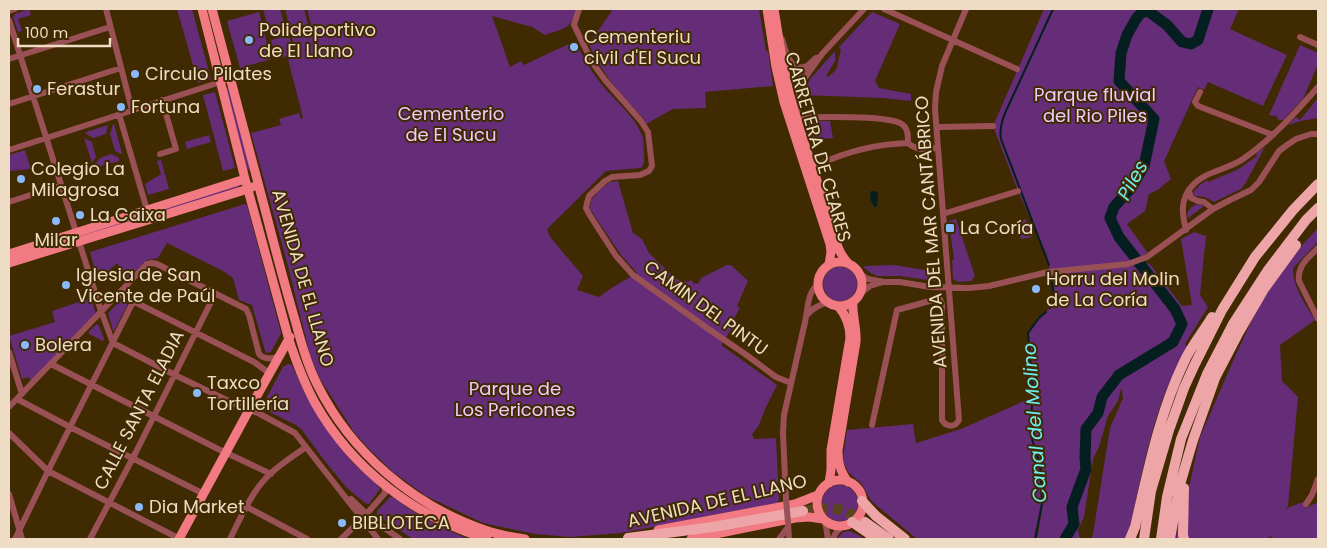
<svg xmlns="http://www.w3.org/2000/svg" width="1327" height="548" viewBox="0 0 1327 548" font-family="Poppins,sans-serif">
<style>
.green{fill:#652c77}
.water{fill:#051e1f}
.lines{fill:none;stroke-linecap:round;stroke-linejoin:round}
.stream{stroke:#051e1f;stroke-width:2}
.river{stroke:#051e1f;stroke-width:11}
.highway-tunnel{stroke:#5a451f;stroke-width:10;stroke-dasharray:10 5;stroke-linecap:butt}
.minor{stroke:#9a5155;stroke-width:6}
.major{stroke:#f27a82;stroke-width:9}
.highway{stroke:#eea5a7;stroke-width:10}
.minor-bridge{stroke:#9a5155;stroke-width:6}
.poi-dot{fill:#8bbafc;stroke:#402a02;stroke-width:2}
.labels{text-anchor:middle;stroke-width:4;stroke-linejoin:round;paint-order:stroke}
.poi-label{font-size:18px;fill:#eeddc4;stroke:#402a02;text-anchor:start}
.park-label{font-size:18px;fill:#eecbfb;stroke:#402a02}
.street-label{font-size:18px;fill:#eeddc4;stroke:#402a02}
.water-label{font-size:19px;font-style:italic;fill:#6fedf0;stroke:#402a02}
</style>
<rect width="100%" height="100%" fill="#402a02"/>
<path class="green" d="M29 9 31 15 18 19 22 31 18 32 13 17 15 14Z
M177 9H192L211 79 198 83Z
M263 9H280L286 31 270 36Z
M285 9H304L309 28 291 33Z
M307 9H577C570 30 565 28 545 35L532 27 492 16 510 67 521 61 524 65 575 41C583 57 591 71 602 85 615 101 637 118 643 138 644 142 643 148 644 153 644 159 645 163 641 168L606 171 547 229 550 237 583 276 577 290 599 297 613 287 637 273 621 255 590 209 591 200 600 190 610 182 618 181 633 233 642 239 649 253 676 279 687 282 692 280 693 283 698 284 701 278 727 265H731L748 281 737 306 740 308 733 320 736 322 721 345 777 385 766 407 758 427 752 434 754 439 776 438 779 499 778 503 621 533 570 537 535 534 483 523 426 496 393 472 369 449 354 432 320 379 310 355 287 262 251 133 281 125 279 119 299 113 301 119 303 118 288 59 297 55 291 34 312 28Z
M613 9H759L766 51H768L773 86 705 92 706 108 673 109 646 124 644 119C622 95 601 74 589 44Z
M1044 9H1239L1230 29 1287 55 1263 106 1208 82 1204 90 1198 87 1164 161 1171 179 1159 189 1149 194 1145 211 1127 224 1147 252 1133 267 1149 263 1182 306 1192 305 1181 239 1194 232 1206 236 1200 295 1208 307 1185 344 1188 348C1178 366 1168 384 1161 404 1147 444 1139 487 1130 528L1125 539H1091L1093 534 1110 428 1123 398 1121 388 1118 401 1108 416 1099 447 1093 459 1084 517 1078 530 1080 539H1037C1042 510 1049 481 1037 453L1040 464 1042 504 1035 539H917L877 506 870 499 861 483 848 472 844 463 843 458 847 430 913 424 916 443 961 429 1033 397V389L1028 333 1039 318 1051 307 1055 300 1047 256 1018 191 993 126Z
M259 12 271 59 240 68 227 21Z
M872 12 900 24 875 81 879 88 911 94V101L883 98 803 95 810 79 835 51V61L826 76 828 77 836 70 841 50 839 47Z
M289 35 294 54 276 59 271 40Z
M1300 45 1318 53V64L1303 99 1283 120H1279L1276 116 1269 115Z
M228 87 250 168 248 170 247 169 226 89Z
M215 92 235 168 223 171 203 95Z
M1318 98V118L1301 121 1288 125 1296 117 1300 120Z
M805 121H830L833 138 812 140Z
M113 124H114L122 153 121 154 115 151 110 134Z
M108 125 106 134 93 138 85 133 86 132Z
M209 135 211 142 187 149 185 142Z
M84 138 92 142 96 157 92 163Z
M1265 147 1245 184 1241 189 1214 202 1205 197 1196 196 1193 195 1194 191 1200 185 1207 180 1208 182 1237 170 1257 156 1256 154Z
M25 150 31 169 9 171V155Z
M112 154 119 158V161L97 167 96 163 100 158Z
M161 160 169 189 148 195 145 184 161 174 157 161Z
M239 185 238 188 90 234 88 233V232Z
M245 204 247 205 281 333 271 352 266 353 264 347 252 305 239 300 233 278 223 271 167 243 158 258 147 260 128 279 117 263 102 277 96 274 90 252Z
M1199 204 1204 206 1188 218 1187 216C1188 209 1192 205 1199 204Z
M956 219 975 276 971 281 958 282 953 279 952 261 954 259 950 231 951 230V225L949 224V221Z
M1026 219 1032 237 1021 239 1017 222Z
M1318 228V242L1293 268C1293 288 1305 303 1315 320L1280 345 1282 381 1298 397 1288 506 1285 509 1303 502 1306 508 1318 502V539H1273L1271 536 1266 539H1176L1177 523 1190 483 1200 437 1233 361 1256 311 1280 273 1303 244Z
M894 265 925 270H930L940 268V278L935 281 900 276H877L871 273 863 267 866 266Z
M823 284a17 17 0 1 1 34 0a17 17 0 1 1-34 0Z
M91 298 96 314 31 381 29 377 22 379 9 336 55 322 52 311Z
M120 301 127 303V306L114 331H113L108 313Z
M97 324 99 326 104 339 103 341 89 334V331Z
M289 364 292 365 305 394 325 426 353 463 380 487V489L369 504 365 503 346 487 324 460 302 430 296 425 261 408 283 367 286 365Z
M822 503a18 18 0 1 1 36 0a18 18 0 1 1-36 0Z
M390 497H394C416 516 442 527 468 539H413L377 515V511Z
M850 531 858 535 865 539H837L843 532Z"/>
<path class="water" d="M871 191H876L878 194 877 207H874C871 202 869 197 871 191Z"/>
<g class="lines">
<path class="stream" d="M1049 265 1001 139C999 129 1002 120 1006 111L1053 9
M1050 308 1055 300 1051 277
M1035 539 1042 504 1040 464 1031 436V421L1033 389 1028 333 1039 318 1046 312"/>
<path class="river" d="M1065 539 1074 524 1072 507 1086 469 1085 458 1086 429 1098 413 1102 397 1119 375 1173 342 1182 324 1175 309 1119 237 1110 218 1114 207 1131 188 1144 166 1154 119 1119 81 1121 53 1127 35 1136 19 1141 13 1148 11 1167 25 1182 42 1191 44 1198 40 1208 9"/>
<path class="highway-tunnel" d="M803 511C835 506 838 506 865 522"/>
<path class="minor" d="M106 9 132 110
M579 9 574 25 592 62 605 80 641 121 648 132 652 166 649 171 640 175 612 177 605 181 589 196 587 203 586 208 589 214 616 256 633 275 707 328 745 354 776 377 791 383
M864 9 822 54 802 82 799 91 797 117C816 118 890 114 903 125 908 129 908 136 908 143 917 151 926 149 937 148
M884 9 1017 69
M9 11 15 9
M9 20 100 308 113 343 179 377 239 406 258 413 295 433 378 539
M1300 37 1318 45
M782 39C785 49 790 74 807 66 810 64 813 60 816 58
M9 59 110 27
M785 86 807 66
M1200 92 1195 102 1198 106 1273 135
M9 104 121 68
M119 114 147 210
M940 127 993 126
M9 150 230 79
M160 154 176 149 162 100
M820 164C848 151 878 144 908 143
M1189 191 1191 198 1198 201 1204 202 1213 209
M9 202 61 185
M946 213 1018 191
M1186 230C1182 214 1180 199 1192 186 1205 171 1227 170 1243 159 1272 139 1295 113 1318 87
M1318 248C1308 258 1297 266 1299 281L1318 319
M860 274 868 279 884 282H900L930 287 969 288 989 286 1048 272 1128 264 1147 257 1213 209 1230 200 1251 190 1259 182 1279 151 1287 145 1296 139 1311 134H1318
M119 294 254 362 269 373
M860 294 870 286 883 282
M807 315C813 307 819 306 827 302
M9 352 22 394
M51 364 218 449 271 474
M17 399 70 427 204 494
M9 407 147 264 152 263 157 264 246 309 249 315 259 354C264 360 271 359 278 357
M872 425 897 310 937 299H940L942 305V420C946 427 955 428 959 420L935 109 936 92 942 66 966 9
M9 433 48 471 180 539
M9 494 22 539
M351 499 373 520 400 539
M786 499 783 433 784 415 805 322C808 309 807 293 818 284
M1306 504 1312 495 1318 479
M247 507 307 539
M825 521 828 539
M788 522 789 539
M15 539 48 471 133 302
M90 539 136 452 215 294
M230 539C240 519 250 495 266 478 277 466 292 457 306 447
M341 539 362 519 385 493 384 484
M779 539 788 527
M833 539C835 532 839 529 845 525"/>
<path class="major" d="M202 9 245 179 289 340C296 361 304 383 315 403 352 469 415 517 487 539
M212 9C230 78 249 148 267 217 276 252 285 286 295 320 301 342 307 364 317 384 351 453 415 507 488 531 499 535 512 537 525 539
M767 9 776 67 784 102 830 244 831 252 829 265
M774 9C779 39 783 70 791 100 803 144 820 188 835 232 837 245 838 252 848 263
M9 254 245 179
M818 284a22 22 0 1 1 44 0a22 22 0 1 1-44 0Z
M9 263 248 189 252 187
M817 503a23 23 0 1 1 46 0a23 23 0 1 1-46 0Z
M848 482C840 471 838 463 838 450L856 342C857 328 852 315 853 302
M829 483 831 470V450L850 338C850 326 846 315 838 306
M658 530 795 504 818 495
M179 539 249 410 290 337
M691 539 795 518 809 517 823 519"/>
<path class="highway" d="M862 501 876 516 905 539
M852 522 868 533 876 539
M865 522 889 539
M628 538 713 527 803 511
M1130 539 1135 527C1148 471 1159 414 1184 362 1191 346 1203 332 1212 317
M1144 539 1151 491 1169 430 1184 388 1194 366 1222 310 1255 257 1293 210 1318 184
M1161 539 1167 497 1181 439 1207 374 1233 324 1268 270 1306 220 1318 208
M1170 539 1179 488 1193 440 1215 378 1239 332 1264 289 1296 245
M1184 539 1183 535 1184 488"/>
<path class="minor-bridge" d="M786 499 788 522"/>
</g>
<g class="poi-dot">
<circle cx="249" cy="40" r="5"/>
<circle cx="574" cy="47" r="5"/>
<circle cx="135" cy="74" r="5"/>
<circle cx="37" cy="89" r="5"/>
<circle cx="121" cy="107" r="5"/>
<circle cx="21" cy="179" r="5"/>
<circle cx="80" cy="215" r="5"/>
<circle cx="56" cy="221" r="5"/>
<rect x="945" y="223" width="10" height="10" rx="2.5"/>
<circle cx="66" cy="285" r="5"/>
<circle cx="1036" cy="289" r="5"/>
<circle cx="25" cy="345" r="5"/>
<circle cx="197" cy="393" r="5"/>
<circle cx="139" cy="507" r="5"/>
<circle cx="342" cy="523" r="5"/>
</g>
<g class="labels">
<g class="poi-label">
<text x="259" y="36">Polideportivo<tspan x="259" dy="21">de El Llano</tspan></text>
<text x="584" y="43">Cementeriu<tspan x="584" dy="21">civil d'El Sucu</tspan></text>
<text x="145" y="80">Circulo Pilates</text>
<text x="47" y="95">Ferastur</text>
<text x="131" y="113">Fortuna</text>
<text x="31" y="175">Colegio La<tspan x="31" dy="21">Milagrosa</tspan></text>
<text x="90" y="221">La Caixa</text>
<text x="960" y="234">La Coría</text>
<text x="56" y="246" text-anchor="middle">Milar</text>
<text x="76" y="281">Iglesia de San<tspan x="76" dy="21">Vicente de Paúl</tspan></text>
<text x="1046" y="285">Horru del Molin<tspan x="1046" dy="21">de La Coría</tspan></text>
<text x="35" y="351">Bolera</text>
<text x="207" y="389">Taxco<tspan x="207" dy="21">Tortillería</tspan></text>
<text x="149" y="513">Dia Market</text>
<text x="352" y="529">BIBLIOTECA</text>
</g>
<g class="park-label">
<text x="1095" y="101">Parque fluvial<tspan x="1095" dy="21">del Rio Piles</tspan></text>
<text x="451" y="120">Cementerio<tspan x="451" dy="21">de El Sucu</tspan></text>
<text x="515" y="395">Parque de<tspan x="515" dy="21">Los Pericones</tspan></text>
</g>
<g class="street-label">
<text transform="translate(818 147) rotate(74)" y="6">CARRETERA DE CEARES</text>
<text transform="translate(931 232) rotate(-94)" y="6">AVENIDA DEL MAR CANTÁBRICO</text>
<text transform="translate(303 278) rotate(74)" y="6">AVENIDA DE EL LLANO</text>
<text transform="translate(706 308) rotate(36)" y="6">CAMIN DEL PINTU</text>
<text transform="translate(139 410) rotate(-63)" y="6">CALLE SANTA ELADIA</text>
<text transform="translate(717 501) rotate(-13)" y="6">AVENIDA DE EL LLANO</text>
</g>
<g class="water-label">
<text transform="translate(1132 180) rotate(-61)" y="7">Piles</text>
<text transform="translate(1034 423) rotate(-94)" y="7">Canal del Molino</text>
</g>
</g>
<rect width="1327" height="548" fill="none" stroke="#eeddc4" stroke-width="20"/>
<path d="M18 38v8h92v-8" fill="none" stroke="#eeddc4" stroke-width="2.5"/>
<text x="25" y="38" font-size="15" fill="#eeddc4" stroke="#402a02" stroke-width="4" paint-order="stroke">100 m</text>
</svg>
